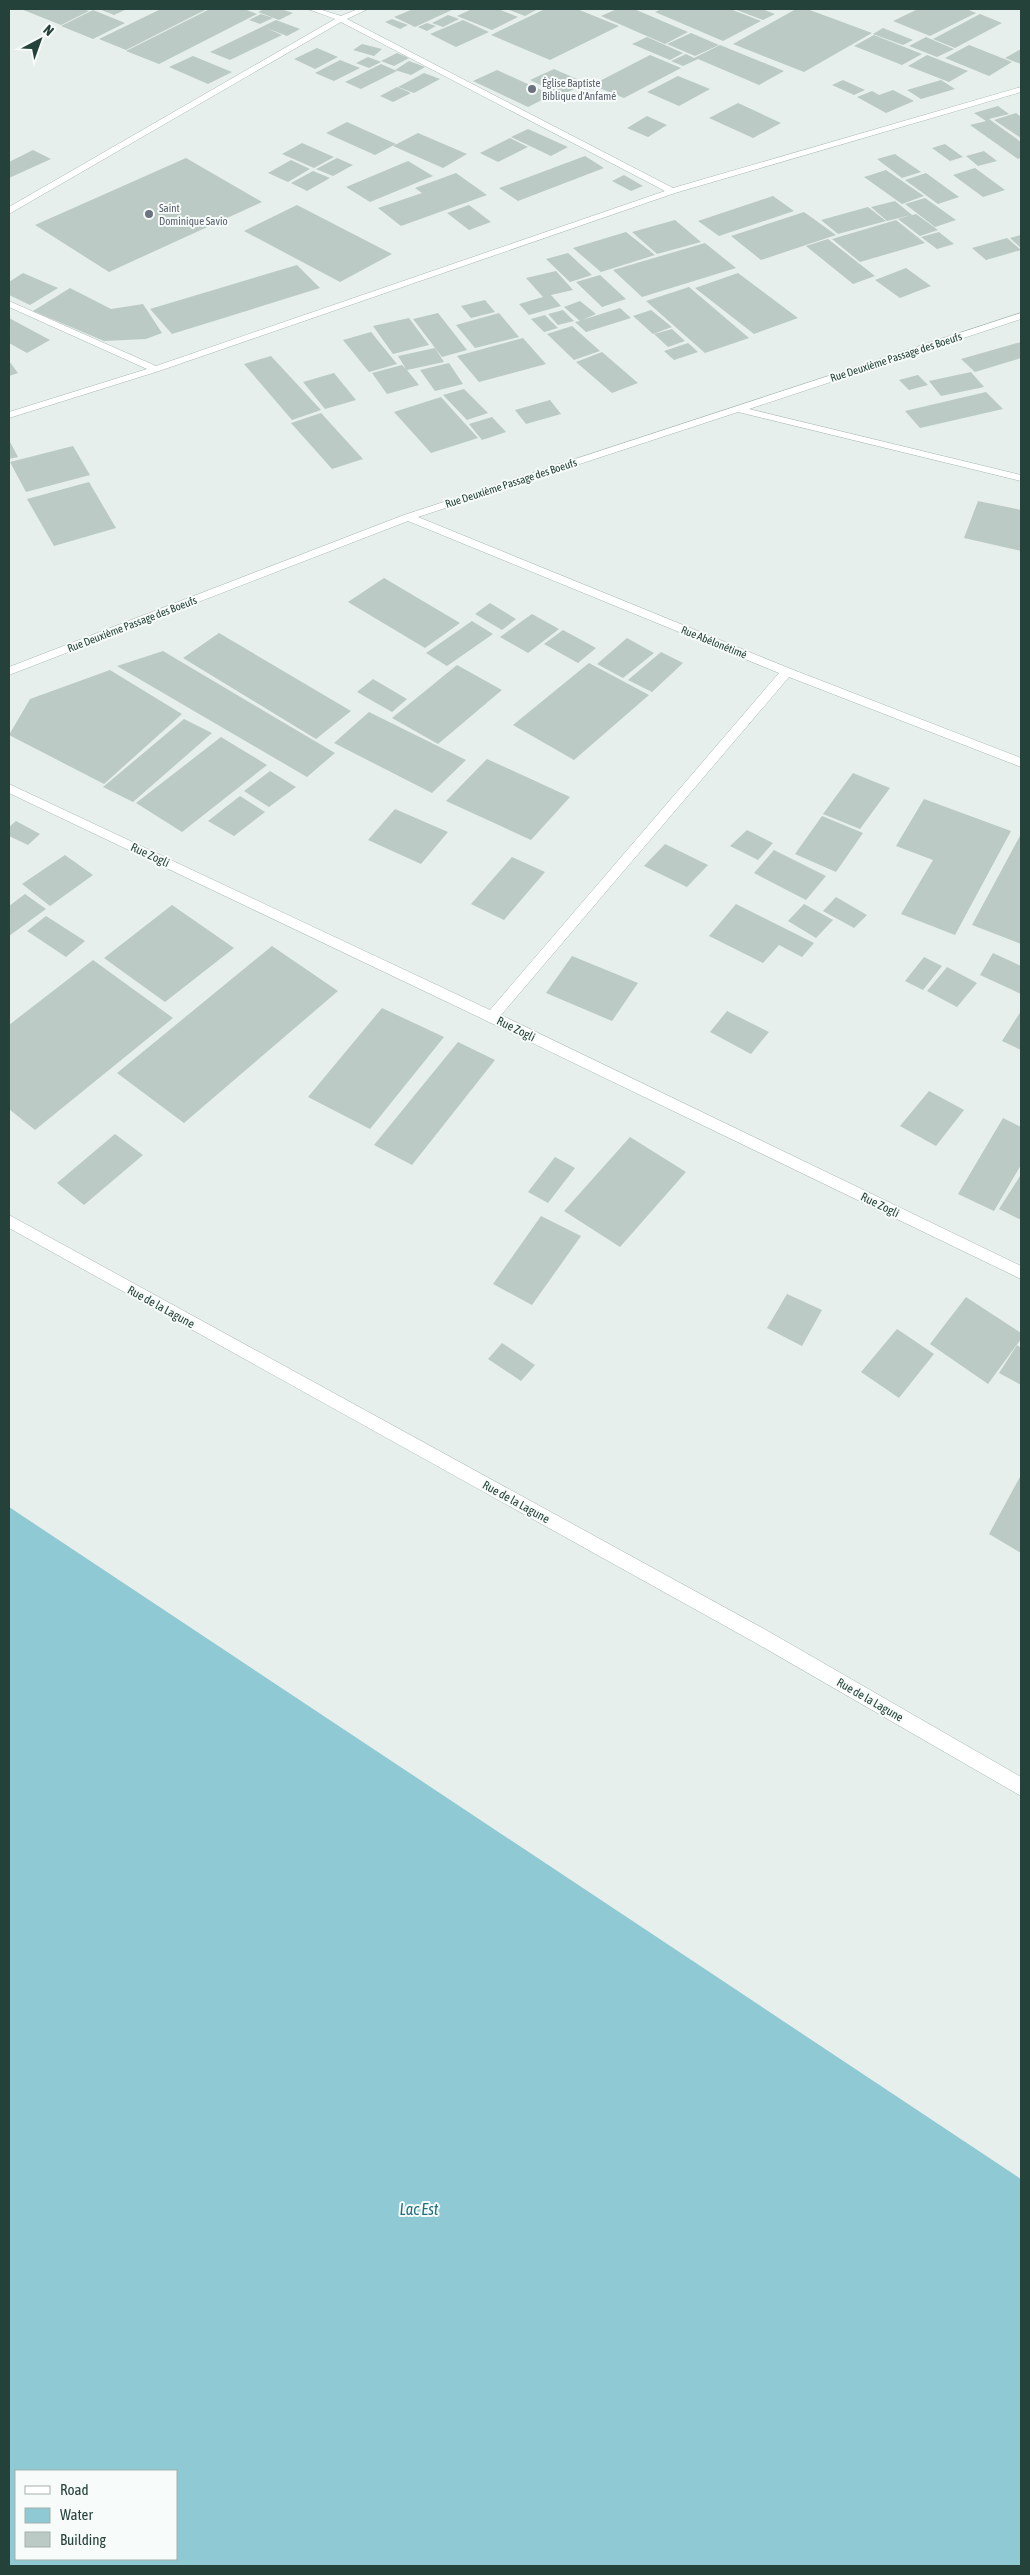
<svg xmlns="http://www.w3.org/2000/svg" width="1030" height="2575" viewBox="0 0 1030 2575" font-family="'Asap Condensed',sans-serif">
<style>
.water{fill:#8ec9d4;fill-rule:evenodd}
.building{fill:#bbcac4}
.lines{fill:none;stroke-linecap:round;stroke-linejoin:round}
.minor-casing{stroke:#a8b8b2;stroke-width:1}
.minor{fill:#fff;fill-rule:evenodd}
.worship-dot{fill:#6b7280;stroke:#f7fbf9;stroke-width:2}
.labels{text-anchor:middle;stroke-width:4;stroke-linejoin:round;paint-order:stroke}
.far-worship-label{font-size:11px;fill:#5b616d;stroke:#f7fbf9;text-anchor:start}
.far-street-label{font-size:11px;fill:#24423a;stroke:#f7fbf9}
.street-label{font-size:12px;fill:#24423a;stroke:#f7fbf9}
.near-water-label{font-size:16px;font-style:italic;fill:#1c6f80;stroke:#f7fbf9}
</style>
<rect width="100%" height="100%" fill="#e6efeb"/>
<path class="water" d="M9 1507 1021 2179V2566H9ZM16 2471H176V2559H16Z"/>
<path class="building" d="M21 9H83L89 11 61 25Z
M99 9H127L114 15Z
M161 9H207L126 50 99 39Z
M210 9H244L257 14 159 64 126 51Z
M264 9H281L293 13 279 20 258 12Z
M413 9H454L415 27 394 17Z
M472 9H498L518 17 492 30 457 16Z
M507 9H538L525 16Z
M545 9H577L619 26 550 60 491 35Z
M617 9H634L688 32 665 44 601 16Z
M662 9H730L761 21 723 41 655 12Z
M734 9H762L775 14 763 20Z
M796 9H807L872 33 804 72 733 44Z
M918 9H966L976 13 930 36 893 21Z
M93 10 125 23 93 39 61 26Z
M261 14 273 18 260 24 249 20Z
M980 14 1002 23 955 48 933 39Z
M448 15 459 19 443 27 432 23Z
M392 19 408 25 400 29 385 22Z
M276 20 300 29 287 36 264 27 282 35 230 60 210 52Z
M463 20 489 32 456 47 430 34Z
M427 23 436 26 427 31 418 27Z
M883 28 913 40 903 45 873 34Z
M691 33 719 45 695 56 667 44Z
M874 35 922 54 902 65 854 46Z
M647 37 683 53 670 60 632 44Z
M926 37 954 49 937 57 909 46Z
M362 44 382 49 374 56 353 50Z
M720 45 784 71 759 85 698 59 683 66 671 61 686 54 694 58Z
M969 45 1012 62 989 76 945 58Z
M317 48 338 57 315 69 294 59Z
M1021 49V64L1005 58Z
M397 53 409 58 394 66 381 61Z
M650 55 681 68 624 98 592 85Z
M927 55 968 71 949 82 908 66Z
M193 56 232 72 208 84 169 67Z
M368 57 381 62 369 68 356 63Z
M340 60 360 68 334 81 315 73Z
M409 61 425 67 411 75 395 70Z
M381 64 397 71 361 89 345 82Z
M554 69 586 83 562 95 530 80Z
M497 70 552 95 528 107 473 81Z
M424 73 440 79 414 93 398 87Z
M678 76 710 89 679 106 647 92Z
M843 80 865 90 854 95 832 85Z
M941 80 955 89 921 99 907 90Z
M397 87 411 93 393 102 380 96Z
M893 90 914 101 886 113 857 97 872 91 879 95Z
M738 103 781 123 753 138 709 118Z
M998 106 1009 114 989 119 1021 142V158L1018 159 970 125 986 121 974 113Z
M1016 113 1021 117V138L994 120Z
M647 116 667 125 648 137 627 128Z
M347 122 396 144 375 155 326 133Z
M528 129 568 147 551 156 511 137Z
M418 133 467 154 443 168 393 146Z
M510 138 528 147 498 162 480 153Z
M302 143 334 157 314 168 282 154Z
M945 144 963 157 950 161 932 148Z
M33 150 51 159 9 178V162Z
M984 151 997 161 978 166 966 156Z
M895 154 921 172 902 178 877 159Z
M585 156 604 168 518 201 499 188Z
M186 158 262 202 109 272 35 225Z
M337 158 353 165 333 176 316 169Z
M291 160 310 169 288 182 268 173Z
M408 161 433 176 370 202 346 187Z
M975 168 1005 190 983 197 953 175Z
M886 170 924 196 902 204 864 177Z
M313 171 330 178 307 191 291 183Z
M456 173 487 195 401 226 378 208 422 193 415 188Z
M926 173 959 197 938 204 905 180Z
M624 175 643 186 631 191 612 181Z
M773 196 794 211 719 236 698 221Z
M925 198 956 220 935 227 905 204Z
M895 201 912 215 916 214 938 230 920 236 898 219 911 215 887 221 871 207Z
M297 205 392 254 340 282 244 231Z
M469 205 491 222 469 230 447 213Z
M868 207 886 221 838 234 821 220Z
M804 212 836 235 761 260 731 236Z
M675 220 701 242 657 254 632 232Z
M896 220 925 243 860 262 832 239Z
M626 232 655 255 601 272 573 248Z
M939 232 954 244 937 249 921 237Z
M1021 235V248L1010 238Z
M1007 238 1021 250 986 260 972 248Z
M828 239 875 276 853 284 806 246Z
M705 243 736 268 642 297 613 270Z
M568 253 592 275 570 282 546 259Z
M297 265 320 288 172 334 150 309Z
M906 268 931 286 900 298 875 280Z
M556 271 573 290 551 295 561 306 529 315 519 304 543 297 526 278Z
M23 273 58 288 30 305 9 295V282Z
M738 273 798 318 754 334 695 288Z
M600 275 626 299 602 307 576 282Z
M689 287 749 338 705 353 646 301Z
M70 288 111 309 143 304 162 333 146 339 104 341 33 311Z
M485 300 495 312 471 318 461 306Z
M580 301 596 314 582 320 620 308 631 318 586 332 575 322 580 321 564 307Z
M563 310 574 321 558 325 548 314Z
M651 310 672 327 653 334 633 316Z
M438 313 467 350 442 357 413 319Z
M499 313 519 337 475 348 456 325Z
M545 315 558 328 544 332 531 319Z
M9 318 50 340 27 353 9 343Z
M409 318 429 345 393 354 373 326Z
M572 326 600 351 574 360 547 334Z
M672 329 685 341 668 347 654 334Z
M371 332 397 364 369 372 343 340Z
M523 338 546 364 479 382 457 356Z
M1021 342V358L975 372 961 359Z
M688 343 698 352 674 360 664 351Z
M435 348 444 362 407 370 419 385 387 394 372 373 402 365 406 369 398 356Z
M602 352 638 383 612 393 576 362Z
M271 356 321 410 292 420 244 364Z
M9 361 18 373 9 376Z
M449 363 463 384 435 391 420 370Z
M971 372 984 387 941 396 929 381Z
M334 373 356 400 325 409 303 382Z
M918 375 928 385 909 390 899 380Z
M464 389 488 413 467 420 443 395Z
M986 392 1003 409 920 428 905 411Z
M441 397 478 438 431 453 394 412Z
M550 400 561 414 526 424 515 410Z
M321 413 363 459 332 469 291 423Z
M492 417 506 432 482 440 469 424Z
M9 440 18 457 9 459Z
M73 446 90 475 26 492 10 462Z
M89 482 116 528 54 546 27 499Z
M978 501 1021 510V551L964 538Z
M384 578 460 623 425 648 348 602Z
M490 603 516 619 502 630 475 614Z
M532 614 559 629 528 653 500 637Z
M472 621 493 634 447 666 426 653Z
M563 630 596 648 578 663 544 644Z
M219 633 351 711 316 739 183 658Z
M627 638 654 653 623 678 597 664Z
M163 651 335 753 307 777 117 666Z
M661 652 683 663 652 692 628 680Z
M589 663 649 695 574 760 513 725Z
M457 665 502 690 438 744 392 718Z
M110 670 182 714 104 784 9 735 30 699Z
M373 679 407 699 392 712 357 692Z
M369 712 466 760 432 793 334 743Z
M184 719 212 733 133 802 103 787Z
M221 737 267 765 182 832 136 803Z
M487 759 570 797 531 840 446 801Z
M270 771 296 787 269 807 244 791Z
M853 773 890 788 860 829 823 814Z
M240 796 265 812 234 836 208 821Z
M924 799 1011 831 955 935 901 914 933 860 896 846Z
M395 809 448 832 421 864 368 840Z
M822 816 863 833 836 872 795 854Z
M16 821 40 834 28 845 9 836V827Z
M747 830 773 843 758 860 730 846Z
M1021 834V944L972 925Z
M665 844 708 865 687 887 644 866Z
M774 850 826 876 806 900 754 873Z
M65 855 93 875 50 906 22 884Z
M512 857 545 872 504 920 471 904Z
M25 894 46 909 9 936V906Z
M836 897 867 915 854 928 823 911Z
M736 904 814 943 802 957 779 945 763 963 709 936Z
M804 904 833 920 816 938 788 921Z
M172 905 234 948 165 1002 104 958Z
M46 916 85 941 66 957 27 931Z
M272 946 338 991 184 1123 117 1073Z
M993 953 1021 966V994L980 975Z
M572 956 638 983 612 1021 546 993Z
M924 957 942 966 923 990 905 981Z
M93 960 173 1018 35 1130 9 1109V1025Z
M947 967 977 983 957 1007 927 991Z
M382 1008 444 1037 370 1129 308 1097Z
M727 1011 769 1032 751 1054 710 1032Z
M1021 1011V1050L1002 1041Z
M458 1042 495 1060 412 1165 374 1145Z
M929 1091 964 1110 936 1146 900 1126Z
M1003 1118 1021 1127V1165L994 1211 958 1194Z
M115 1134 143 1155 84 1205 57 1183Z
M630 1137 686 1172 620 1247 564 1211Z
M555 1157 575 1168 548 1203 528 1192Z
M1020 1176 1021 1177V1220L999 1209Z
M541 1216 581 1236 532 1305 493 1284Z
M787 1294 822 1310 802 1346 767 1328Z
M966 1297 1021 1333V1339L988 1384 930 1344Z
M897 1329 934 1354 899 1398 861 1372Z
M502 1343 535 1365 521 1381 488 1359Z
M1017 1345 1021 1348V1385L999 1373Z
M1021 1475V1553L989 1534Z"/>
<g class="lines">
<defs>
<path id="minor" d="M308 9H319L341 16 358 9H368L347 19 673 188 1021 87V92L675 193 159 371 9 418V412L147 369 9 307V301L156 366 665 191 341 22 9 214V207L335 19Z
M1021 313V319L749 409 1021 475V481L738 412 418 517 791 669 1021 758V767L789 677 501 1015 1021 1266V1279L487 1021 9 793V784L490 1010 779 673 408 521 9 675V667L404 515Z
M9 1215 766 1630 1021 1777V1796L754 1642 9 1228Z"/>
</defs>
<use href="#minor" class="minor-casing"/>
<use href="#minor" class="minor"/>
</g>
<g class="worship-dot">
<circle cx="532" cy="89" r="5"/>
<circle cx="149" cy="214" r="5"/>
</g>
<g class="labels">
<g class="far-worship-label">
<text x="542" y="87">Église Baptiste<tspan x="542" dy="13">Biblique d'Anfamé</tspan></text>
<text x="159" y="212">Saint<tspan x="159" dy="13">Dominique Savio</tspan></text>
</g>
<g class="far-street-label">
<text transform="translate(896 357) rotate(-18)" y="4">Rue Deuxième Passage des Boeufs</text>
<text transform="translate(511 483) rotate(-18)" y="4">Rue Deuxième Passage des Boeufs</text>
<text transform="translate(132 624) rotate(-21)" y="4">Rue Deuxième Passage des Boeufs</text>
<text transform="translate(714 642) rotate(22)" y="4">Rue Abélonétimé</text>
</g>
<g class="street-label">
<text transform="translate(150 855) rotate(25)" y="4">Rue Zogli</text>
<text transform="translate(516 1029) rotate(26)" y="4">Rue Zogli</text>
<text transform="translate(880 1205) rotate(26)" y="4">Rue Zogli</text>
<text transform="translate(161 1307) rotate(29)" y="4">Rue de la Lagune</text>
<text transform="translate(516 1502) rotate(29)" y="4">Rue de la Lagune</text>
<text transform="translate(870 1700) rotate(30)" y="4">Rue de la Lagune</text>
</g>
<g class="near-water-label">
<text x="419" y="2215">Lac Est</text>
</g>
</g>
<rect width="1030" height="2575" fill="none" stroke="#24423a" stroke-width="20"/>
<rect x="15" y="2470" width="162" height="90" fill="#f7fbf9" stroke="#a3b1ad"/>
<rect x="25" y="2486" width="25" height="8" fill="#ffffff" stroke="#a3b1ad"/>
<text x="60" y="2495" font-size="15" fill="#24423a">Road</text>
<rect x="25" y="2508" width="25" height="15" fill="#8ec9d4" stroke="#a3b1ad"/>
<text x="60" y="2520" font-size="15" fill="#24423a">Water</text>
<rect x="25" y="2532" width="25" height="15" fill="#bbcac4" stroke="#a3b1ad"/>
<text x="60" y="2545" font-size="15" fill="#24423a">Building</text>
<g transform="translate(40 40) rotate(41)" stroke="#f7fbf9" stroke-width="4" paint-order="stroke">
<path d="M0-4L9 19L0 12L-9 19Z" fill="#24423a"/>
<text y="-8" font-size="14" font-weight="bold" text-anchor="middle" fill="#24423a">N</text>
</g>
</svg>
